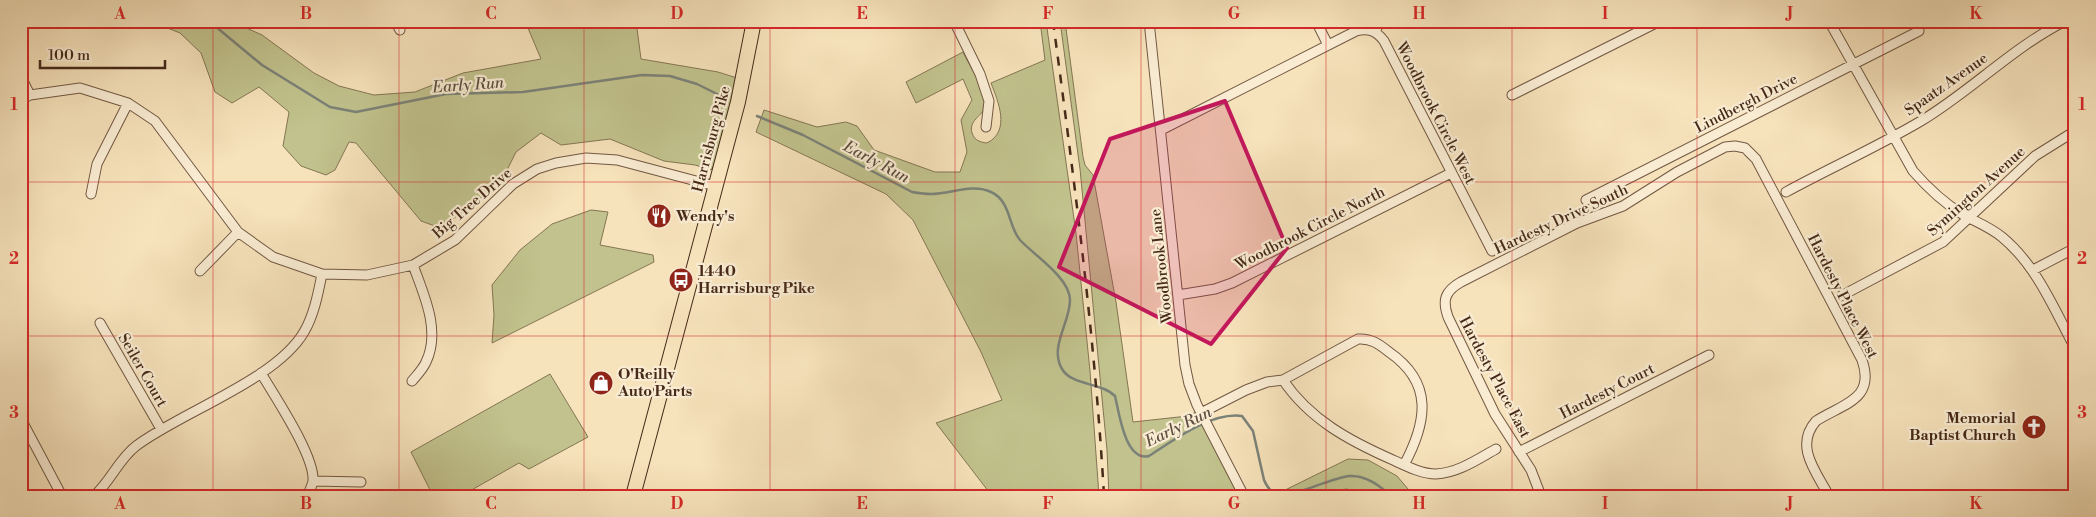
<svg xmlns="http://www.w3.org/2000/svg" width="2096" height="517" viewBox="0 0 2096 517" font-family="'Libre Bodoni',serif">
<style>
.green{fill:#c1c28d;stroke:#847653}
.lines{fill:none;stroke-linecap:round;stroke-linejoin:round}
.stream{stroke:#7b8278;stroke-width:2.5}
.minor-casing{stroke:#725842;stroke-width:11}
.primary-casing{stroke:#462a19;stroke-width:16}
.minor{stroke:#f9ecd3;stroke-width:9}
.primary{stroke:#f6e2bb;stroke-width:14}
.rail{stroke:#462a19;stroke-width:2.5;stroke-dasharray:9 9;stroke-linecap:butt}
.marked{fill:#c2185b;fill-opacity:0.2;stroke:#c2185b;stroke-width:4;stroke-linejoin:round}
.grid{fill:none;stroke:#d62828;stroke-width:1;stroke-opacity:0.55}
.labels{text-anchor:middle;stroke-width:4.5;stroke-linejoin:round;paint-order:stroke}
.street-label{font-size:15px;fill:#462a19;stroke:#f9ecd3}
.poi-label{font-size:15px;font-weight:bold;fill:#462a19;stroke:#f9ecd3;text-anchor:start}
.water-label{font-size:16px;font-style:italic;fill:#5c4e40;stroke:#f9ecd3}
.neatline{fill:none;stroke:#d62828;stroke-width:2}
.grid-label{font-size:16px;text-anchor:middle;font-weight:bold;fill:#d62828}
</style>
<rect width="100%" height="100%" fill="#f6e2bb"/>
<filter id="stains"><feTurbulence type="fractalNoise" baseFrequency=".004" numOctaves="4"/><feColorMatrix values="0 0 0 0 .2 0 0 0 0 .09 0 0 0 0 .02 0 0 0 .5 -.17"/></filter>
<radialGradient id="worn" r=".72"><stop offset=".6" stop-color="#630" stop-opacity="0"/><stop offset="1" stop-color="#630" stop-opacity=".3"/></radialGradient>
<path class="green" d="M150 21H231L262 35 314 73 339 86 374 95 415 92 463 73 541 59 525 21H636L641 59 718 72 737 78 714 165 711 170 695 165 664 161 610 139 561 145 541 133 516 152 506 172 474 205 454 218 435 226 421 221 356 143 349 142 335 170 326 175 301 166 283 146 289 112 259 87 232 103 215 92 201 53 180 33Z
M1040 21H1046L1076 233 1090 371 1099 496H992L936 423 1002 400 981 352 913 220 886 194 756 132 764 110 817 127 846 122 857 126 874 150 935 172H960L967 152 961 120 972 100 963 79 916 103 906 82 963 52C970 67 984 86 985 103 986 116 968 118 972 133 975 141 980 142 987 143 1011 131 998 101 991 83L1045 60Z
M1060 21H1065L1083 157 1085 165 1093 175 1116 302 1133 422 1188 416 1196 412 1239 496H1109L1107 450 1080 169Z
M591 210 608 212 600 245 653 255 654 262 492 343 494 315 492 285 520 250 552 224Z
M550 374 588 437 529 469 519 463 461 496H433L411 452Z
M1348 459 1368 460 1397 476 1414 496H1369L1347 489 1319 492 1309 496H1273Z"/>
<g class="lines">
<path class="stream" d="M209 21 262 65 330 107 356 112 446 94 523 92 642 75 670 76 697 84 723 97
M757 116 803 135 912 192C918 193 925 194 931 194 951 194 972 183 991 192 1011 201 1008 226 1020 240 1034 255 1070 278 1070 300 1070 323 1049 347 1062 369 1072 386 1101 382 1115 396 1119 412 1125 462 1149 456 1175 439 1211 412 1242 416L1253 431 1264 480C1267 487 1272 494 1280 495 1291 498 1333 477 1350 476 1366 475 1380 486 1391 496"/>
<defs>
<path id="minor" d="M395 21 400 30
M954 21 980 74 989 101 986 127
M1149 21 1185 365 1189 384 1197 405 1244 496
M1316 21 1328 45
M1829 21 1913 171C1927 187 1944 203 1962 214 1976 222 1990 227 2002 237 2037 266 2054 309 2075 348
M1375 31 1381 21
M21 77 30 95
M1512 95 1660 21
M21 100 30 95 80 88 128 103 155 121 238 232 273 257 322 274 367 275 413 265 455 240 513 184 537 169 556 163 586 158 617 160 715 186
M1161 130 1356 31C1368 28 1376 30 1384 41L1492 251
M1786 192C1830 168 1877 147 1921 121 1971 91 2012 48 2065 21
M91 194 97 164 128 103
M1586 200 1919 31
M2033 270 2075 248
M200 271 238 232
M1178 295 1215 289 1232 283 1451 173
M1841 296 1943 242 2035 156 2075 131
M100 323 161 429
M261 373C275 397 315 456 313 481 312 486 309 491 308 496
M1283 380C1310 420 1350 441 1393 460 1406 466 1422 474 1436 474 1458 473 1478 459 1496 449
M412 381C417 375 423 369 426 362 441 331 424 295 413 265
M1201 413 1246 390 1267 382 1283 380 1358 339C1371 338 1379 344 1389 352 1434 383 1427 422 1404 465
M21 419 62 496
M1519 452 1709 355
M313 481 361 482
M94 496C111 481 118 460 136 446 181 412 276 380 304 332 314 315 318 294 322 274
M1541 496 1531 470 1495 414 1448 317C1442 300 1445 291 1461 282L1577 223 1623 206 1677 172 1725 147 1735 146 1745 148 1756 159 1862 360C1876 400 1842 404 1816 421 1794 446 1816 472 1829 496"/>
<path id="primary" d="M633 496 738 102 754 21"/>
</defs>
<use href="#minor" class="minor-casing"/>
<use href="#primary" class="primary-casing"/>
<use href="#minor" class="minor"/>
<use href="#primary" class="primary"/>
<path class="rail" d="M1053 21C1074 179 1095 337 1104 496"/>
</g>
<path class="marked" d="M1225 101 1287 248 1211 344 1059 267 1110 139Z"/>
<path class="grid" d="M213 21V496M399 21V496M584 21V496M770 21V496M955 21V496M1141 21V496M1326 21V496M1512 21V496M1697 21V496M1883 21V496M21 182H2075M21 336H2075"/>
<defs>
<symbol id="restaurant-disc" viewBox="-11 -11 22 22"><circle r="9.5" fill="#8f2418" stroke="#f9ecd3"/><path d="M-5-6h1v4h1v-4h1v4h1v-4h1v5L-1.5 .5V6h-2V.5L-5-1ZM5-6V6H3V1.5H1.5Q1.5-4 5-6Z" fill="#fff"/></symbol>
<symbol id="bus-disc" viewBox="-11 -11 22 22"><circle r="9.5" fill="#8f2418" stroke="#f9ecd3"/><path d="M-5-6H5V4H4V6H2V4H-2V6H-4V4H-5ZM-3.5-4V0h7V-4ZM-3.5 1.2v1.5H-2V1.2ZM2 1.2v1.5H3.5V1.2Z" fill="#fff"/></symbol>
<symbol id="shop-disc" viewBox="-11 -11 22 22"><circle r="9.5" fill="#8f2418" stroke="#f9ecd3"/><path d="M-5-2.5h2.3a2.7 3.5 0 0 1 5.4 0H5L5.5 6h-11ZM-1.5-2.5h3a1.5 2.3 0 0 0-3 0Z" fill="#fff"/></symbol>
<symbol id="church-disc" viewBox="-11 -11 22 22"><circle r="9.5" fill="#8f2418" stroke="#f9ecd3"/><path d="M-1.2-6h2.4v3.5h3.3v2.4h-3.3V6h-2.4V-.1h-3.3v-2.4h3.3Z" fill="#fff"/></symbol>
</defs>
<g fill-rule="evenodd">
<use href="#restaurant-disc" x="645" y="202" width="28" height="28"/>
<use href="#bus-disc" x="667" y="266" width="28" height="28"/>
<use href="#shop-disc" x="587" y="369" width="28" height="28"/>
<use href="#church-disc" x="2020" y="413" width="28" height="28"/>
</g>
<g class="labels">
<g class="street-label">
<text transform="translate(1946 84) rotate(-35)" y="5">Spaatz Avenue</text>
<text transform="translate(1746 103) rotate(-27)" y="5">Lindbergh Drive</text>
<text transform="translate(1436 113) rotate(63)" y="5">Woodbrook Circle West</text>
<text transform="translate(711 139) rotate(-75)" y="5">Harrisburg Pike</text>
<text transform="translate(1976 191) rotate(-42)" y="5">Symington Avenue</text>
<text transform="translate(472 203) rotate(-41)" y="5">Big Tree Drive</text>
<text transform="translate(1561 219) rotate(-25)" y="5">Hardesty Drive South</text>
<text transform="translate(1310 228) rotate(-27)" y="5">Woodbrook Circle North</text>
<text transform="translate(1161 266) rotate(-96)" y="5">Woodbrook Lane</text>
<text transform="translate(1843 296) rotate(63)" y="5">Hardesty Place West</text>
<text transform="translate(143 370) rotate(60)" y="5">Seiler Court</text>
<text transform="translate(1495 377) rotate(62)" y="5">Hardesty Place East</text>
<text transform="translate(1607 391) rotate(-27)" y="5">Hardesty Court</text>
</g>
<g class="poi-label">
<text x="676" y="221">Wendy's</text>
<text x="698" y="276">1440<tspan x="698" dy="17">Harrisburg Pike</tspan></text>
<text x="618" y="379">O'Reilly<tspan x="618" dy="17">Auto Parts</tspan></text>
<text x="2016" y="423" text-anchor="end">Memorial<tspan x="2016" dy="17">Baptist Church</tspan></text>
</g>
<g class="water-label">
<text transform="translate(468 84) rotate(-4)" y="6">Early Run</text>
<text transform="translate(877 161) rotate(28)" y="6">Early Run</text>
<text transform="translate(1178 426) rotate(-26)" y="6">Early Run</text>
</g>
</g>
<rect width="2096" height="517" fill="none" stroke="#f6e2bb" stroke-width="55"/>
<path d="M40 60v8h125v-8" fill="none" stroke="#462a19" stroke-width="2.5"/>
<text x="48" y="60" font-size="15" fill="#462a19" stroke="#f9ecd3" stroke-width="4" paint-order="stroke">100 m</text>
<rect x="28" y="28" width="2040" height="462" class="neatline"/>
<g class="grid-label">
<text x="120" y="19">A</text>
<text x="306" y="19">B</text>
<text x="491" y="19">C</text>
<text x="677" y="19">D</text>
<text x="862" y="19">E</text>
<text x="1048" y="19">F</text>
<text x="1234" y="19">G</text>
<text x="1419" y="19">H</text>
<text x="1605" y="19">I</text>
<text x="1790" y="19">J</text>
<text x="1976" y="19">K</text>
<text x="14" y="110">1</text>
<text x="2082" y="110">1</text>
<text x="14" y="264">2</text>
<text x="2082" y="264">2</text>
<text x="14" y="418">3</text>
<text x="2082" y="418">3</text>
<text x="120" y="509">A</text>
<text x="306" y="509">B</text>
<text x="491" y="509">C</text>
<text x="677" y="509">D</text>
<text x="862" y="509">E</text>
<text x="1048" y="509">F</text>
<text x="1234" y="509">G</text>
<text x="1419" y="509">H</text>
<text x="1605" y="509">I</text>
<text x="1790" y="509">J</text>
<text x="1976" y="509">K</text>
</g>
<rect width="100%" height="100%" filter="url(#stains)"/>
<rect width="100%" height="100%" fill="url(#worn)"/>
</svg>
